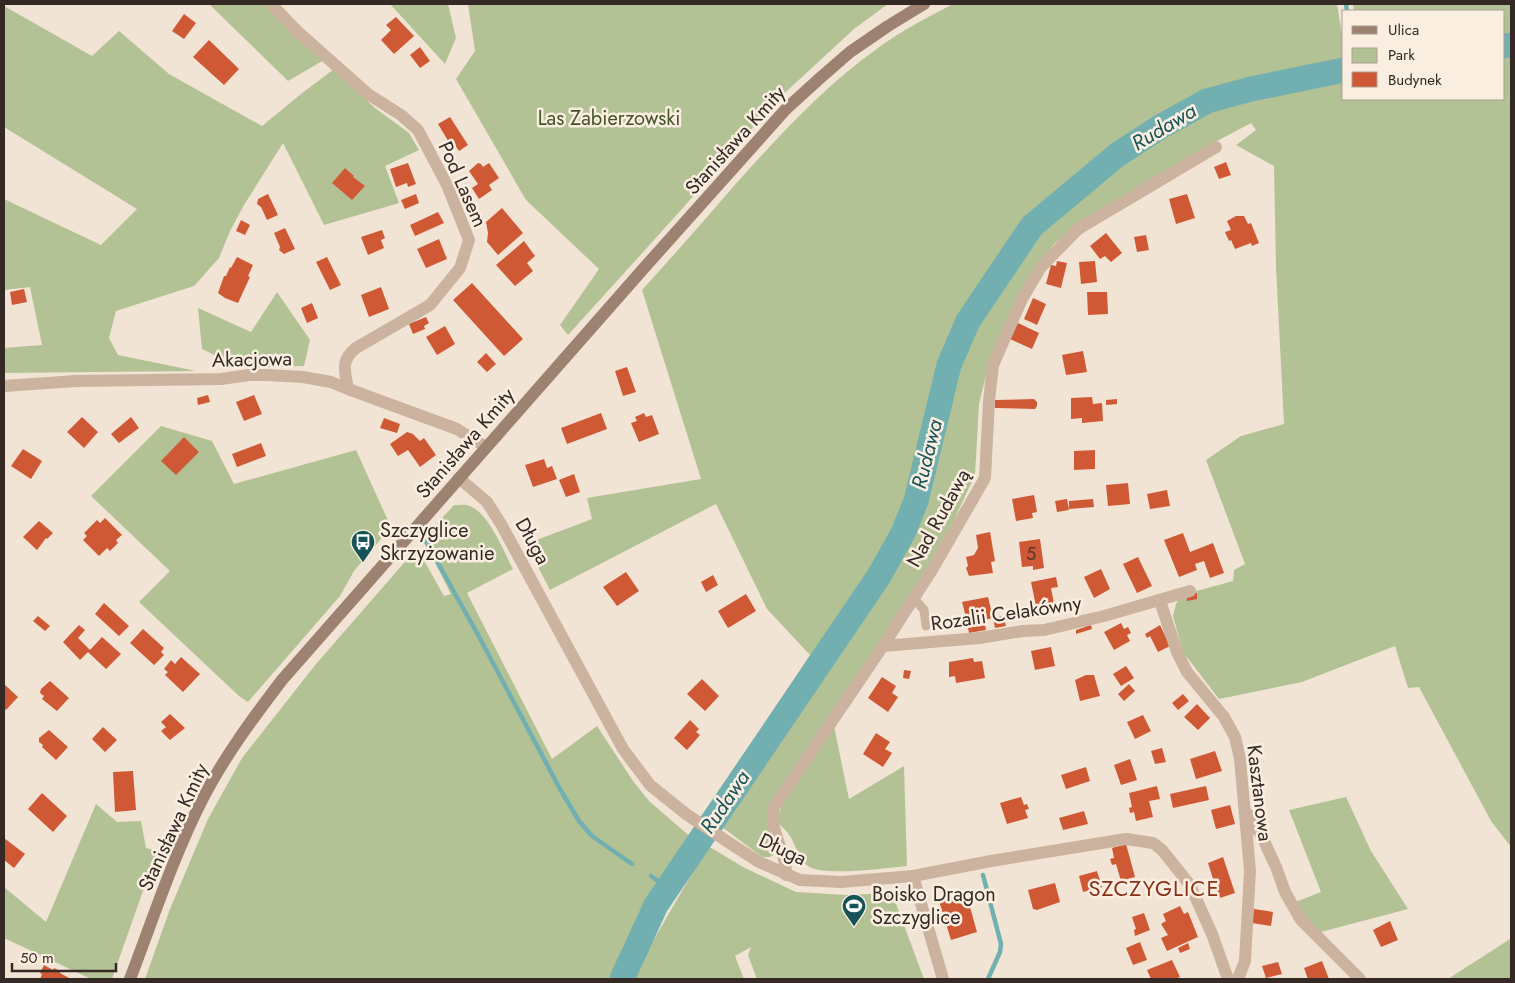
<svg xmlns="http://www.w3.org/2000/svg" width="1515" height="983" viewBox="0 0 1515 983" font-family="Jost,sans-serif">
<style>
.green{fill:#b3c294}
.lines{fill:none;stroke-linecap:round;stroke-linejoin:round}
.stream{stroke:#71afb1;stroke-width:4.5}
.river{stroke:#71afb1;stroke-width:25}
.building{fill:#d05935}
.service{stroke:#cbb3a0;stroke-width:9}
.minor{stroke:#cbb3a0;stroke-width:12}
.tertiary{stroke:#cbb3a0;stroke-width:12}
.secondary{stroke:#9e8271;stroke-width:12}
.labels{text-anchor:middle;stroke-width:5;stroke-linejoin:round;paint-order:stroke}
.number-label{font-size:18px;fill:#5b3528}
.park-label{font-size:20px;fill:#435426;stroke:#faeee1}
.street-label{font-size:20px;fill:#342924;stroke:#faeee1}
.poi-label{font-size:20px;fill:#342924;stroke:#faeee1;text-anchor:start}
.water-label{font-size:21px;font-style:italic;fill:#175458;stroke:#faeee1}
.quarter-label{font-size:22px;letter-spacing:1px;fill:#893117;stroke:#faeee1}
</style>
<rect width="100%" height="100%" fill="#f2e4d4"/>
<path class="green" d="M209 4H267L324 60 288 81Z
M390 4H448L456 38 445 64Z
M468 4H888L854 29 776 101 682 209 568 335 560 325 599 269 526 200 456 79 475 51Z
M953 4H1337L1344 47V99H1504V11H1354L1353 4H1511V847L1491 821 1419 687 1408 688 1395 646 1302 682 1219 699 1183 652 1173 616 1176 604 1182 595 1233 581 1234 570 1245 564 1206 460 1241 436 1284 424 1276 267 1274 166 1236 145 1256 130 1251 123 1204 148 1079 224 1054 244 1027 282 990 359 979 404 975 475 955 518 916 588 773 801 770 828 776 853 770 857H762L706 815 810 655 767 609 716 504 550 590 526 544 592 519 587 498 701 479 642 290C673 256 703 222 733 187 778 137 823 87 878 48 901 31 928 17 953 4Z
M4 6 92 56 119 31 169 74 262 126 301 94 334 69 375 108 409 133 419 150 385 166 399 203 324 225 283 143 244 205 230 231 219 258 194 286 116 311 109 338 118 355 196 371 4 373V348L42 345 30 287 4 290V199L101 245 137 209 4 127Z
M277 292 310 340 304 366 241 368 202 349 198 308 251 332Z
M161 426 212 441 234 484 356 450 391 527 354 571 340 596 248 702 239 696 139 602 170 571 91 496Z
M454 505C459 505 466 504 470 506 490 515 503 550 513 569L467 593 552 759 597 726 633 781 649 801 693 839 646 918 615 979H145L170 909 208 819 242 758 316 664 417 548 444 596 451 594 423 539Z
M834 726 849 799 904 766 907 866C886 868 824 877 808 866 798 859 796 845 790 836 778 819 773 827 783 803Z
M1346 797 1371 851 1408 909 1317 933 1293 903 1321 892 1289 810Z
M96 804 117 822 141 821 146 848 157 851 112 979H91L4 938V887L46 922Z
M708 846 743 867 796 892 846 895 892 893 924 979H757L748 955 751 947 735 956 744 979H631Z
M1510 939 1511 979H1448Z"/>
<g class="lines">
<path class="stream" d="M1346 4 1347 11
M424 538 477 633 560 789 579 821 592 836 632 864
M983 875 1001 944 1000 952 988 979
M651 876 668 888"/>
<path class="river" d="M1504 46 1511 45
M622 979 656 905 879 576 903 533 916 501 949 365 968 321 1032 226 1117 155 1160 127 1207 101 1251 89 1344 70"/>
</g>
<path class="building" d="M184 14 196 23 184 39 172 31Z
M396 17 414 36 394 54 381 40 391 30 386 25Z
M209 40 239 69 224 85 193 57Z
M420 47 430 61 420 68 410 55Z
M450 117 468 145 459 151 453 142 450 144 438 124Z
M1226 162 1231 175 1219 179 1214 167Z
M408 163 416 184 408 187 407 183 396 187 390 169Z
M478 163 481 164 483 167 489 163 499 178 489 185 492 190 479 199 472 188 478 184 469 171Z
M345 168 354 176 353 177 365 186 352 200 332 183Z
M268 194 278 215 267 220 261 207 257 204 258 199Z
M416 194 419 203 405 209 401 200Z
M1187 194 1195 218 1176 224 1169 199Z
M502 208 523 233 498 255 487 242 488 233 486 222Z
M438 212 444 223 415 236 410 225Z
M1236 216H1244L1248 224 1251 223 1259 243 1252 246 1251 243 1235 249 1231 240 1229 241 1225 232 1231 230 1227 221Z
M241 220 250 225 245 235 236 231Z
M285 228 295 249 284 254 279 250 280 247 274 233Z
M382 230 385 238 381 240 384 248 368 255 361 237Z
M1106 233 1122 253 1111 262 1105 256 1100 259 1090 246Z
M1146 235 1149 250 1137 252 1134 237Z
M439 239 447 259 426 268 417 249Z
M524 241 535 256 527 263 533 271 515 286 496 265Z
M237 257 253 265 248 276 250 277 238 303 225 298 218 293 224 276H226L230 267 231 268Z
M327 257 341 285 330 290 316 262Z
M1057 261 1067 263 1061 288 1046 284 1051 265 1056 266Z
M1095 261 1097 282 1081 284 1079 262Z
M472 283 523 339 504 356 453 300Z
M381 287 389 309 369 317 361 295Z
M24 289 27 302 12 305 10 292Z
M1087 292H1107L1108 314 1088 315Z
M1033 298 1046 304 1037 325 1024 319Z
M312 303 318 318 307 323 301 308Z
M426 317 429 323 424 326 425 329 413 334 409 324Z
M1018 323 1039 333 1032 349 1010 339Z
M445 326 455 344 437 355 426 337Z
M1083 351 1087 372 1066 375 1062 355Z
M486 353 496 364 487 372 477 362Z
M627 367 636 392 623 396 615 371Z
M208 395 210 402 198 405 197 398Z
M254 395 262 414 244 421 236 402Z
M1092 397 1093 404 1102 403 1103 421 1082 423V418L1071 419V398Z
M1034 399 1037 402V406L1035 409 995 408V400Z
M1117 399V404L1106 405V400Z
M601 413 607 429 567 444 561 428Z
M644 413 646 417 652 415 659 434 639 442 631 423 637 421 635 417Z
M82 417 98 432 84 448 67 432Z
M131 417 139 428 119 443 111 434Z
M384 418 400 424 397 433 380 428Z
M407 432 413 434 420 441 424 438 436 455 420 467 408 450 398 456 390 444Z
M184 437 199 452 176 475 161 461Z
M261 443 266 456 237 467 232 454Z
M23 449 42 461 31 479 11 466Z
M1095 450V469L1074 470V451Z
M544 459 547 468 552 466 557 479 533 487 525 465Z
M574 474 580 492 566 497 559 480Z
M1128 483 1130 504 1108 506 1106 485Z
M1167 490 1170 506 1150 509 1147 494Z
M1034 495 1037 512 1032 513 1033 518 1016 521 1012 499Z
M1067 499 1069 510 1057 512 1055 501Z
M1093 499 1094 507 1069 509V501Z
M105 518 122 535 116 540 118 543 110 551 107 548 99 556 83 540 87 536 84 533 97 520 100 523Z
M39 521 53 533 47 539 46 538 37 550 23 537Z
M990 532 995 561 991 562 993 573 969 576 966 568 968 566 966 557 974 555 978 548 976 535Z
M1183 533 1190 552 1213 543 1224 573 1210 578 1204 561 1195 564 1197 570 1179 577 1164 540Z
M1040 539 1044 568 1033 570V566L1022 567 1019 542Z
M1138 557 1152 586 1137 593 1123 564Z
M1101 569 1110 589 1094 598 1084 577Z
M626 572 639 591 617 606 603 587Z
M713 575 718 585 706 592 701 582Z
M1056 577 1058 587 1051 588 1054 603 1036 606 1031 582Z
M1197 593V599L1187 601 1186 594Z
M746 594 756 611 728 628 718 611Z
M988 597 993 618 984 620 986 630 969 633 967 623 961 625 959 619 966 617 962 602Z
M104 603 129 626 119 636 95 614Z
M38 616 50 626 45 631 33 621Z
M1003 616 1006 626 995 628 993 618Z
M1121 623 1124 629 1128 627 1131 633 1127 635 1130 641 1114 650 1104 632Z
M79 625 85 630 78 638 90 650 102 637 121 654 106 669 88 652 80 660 63 642Z
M1091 625 1092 629 1076 634V630Z
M1160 625 1170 646 1158 652 1150 636 1147 638 1145 634Z
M143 629 164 648 161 652 164 655 154 665 130 643Z
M1051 647 1055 666 1035 670 1031 651Z
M181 657 200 674 183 692 165 675 168 672 164 669 171 660 175 664Z
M973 658 974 662 982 661 985 678 956 683 955 676 949 677V662Z
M1126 666 1134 678 1121 686 1113 674Z
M904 670 911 671 909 679 903 678Z
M1086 675H1094L1100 696 1080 701 1075 680Z
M882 677 896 686 892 693 898 697 888 712 868 698Z
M702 679 719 696 705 711 687 694Z
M50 681 69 698 57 711 42 699 44 696 40 693 41 689Z
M4 684 18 697 6 710 4 708Z
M1129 684 1135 691 1124 701 1118 694Z
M1183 694 1189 701 1178 710 1172 703Z
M1197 704 1210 718 1198 730 1184 717Z
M170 714 185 728 170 740 161 731 166 727 161 722Z
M1143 715 1151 731 1135 739 1127 722Z
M690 720 699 729 696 732 700 735 687 750 674 738Z
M103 727 117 740 105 752 92 739Z
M49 730 68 747 56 760 42 747 43 745 39 742V738Z
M876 733 890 742 885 749 892 753 883 767 863 754Z
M1162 748 1166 762 1155 764 1151 751Z
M1215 751 1222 771 1196 779 1190 759Z
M1130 759 1137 780 1121 785 1114 765Z
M1086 767 1090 781 1066 789 1061 775Z
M133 771 136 810 115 812 113 772Z
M1157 786 1160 799 1149 801 1153 817 1136 821 1134 812 1130 813 1129 808 1132 807 1129 793Z
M1206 786 1209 800 1173 808 1170 794Z
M42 793 67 816 53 832 28 809Z
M1021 797 1024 805 1027 804 1029 809 1025 810 1028 818 1007 824 1000 803Z
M1230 805 1235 824 1216 829 1211 810Z
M1084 811 1088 824 1063 830 1059 818Z
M4 838 25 854 14 868 4 860Z
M1126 844 1135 877 1121 881 1116 864 1112 865 1110 859 1114 858 1112 848Z
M1223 857 1235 893 1220 898 1216 888 1213 889 1211 883 1214 882 1208 863Z
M1097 871 1102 887 1083 892 1079 876Z
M1055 883 1060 902 1037 910 1033 909 1028 890Z
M966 893 977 932 951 940 939 901Z
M1180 906 1184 914 1188 912 1198 937 1167 951 1161 938 1168 935 1161 924 1166 921 1163 914Z
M1254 909 1273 912 1271 926 1252 923Z
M1144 913 1150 930 1135 936 1134 930 1136 929 1132 917Z
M1390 921 1398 940 1381 947 1373 930Z
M1140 942 1147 960 1133 965 1126 948Z
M1188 943 1190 949 1180 953 1178 948Z
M1172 960 1180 977 1175 979H1151L1147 970Z
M1322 961 1329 979H1308L1304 968Z
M1278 962 1282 974 1266 978 1262 966Z
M44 965 53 970 54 968 60 971V973L69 978 68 979H40L42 974 40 973Z"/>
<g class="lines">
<path class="service" d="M914 598 924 610 926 626"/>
<path class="minor" d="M271 4 297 31 368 94 401 115 418 130 447 185 469 240 460 268 430 305 356 348C340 361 345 371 348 389
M4 386 76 381 221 379 249 375H267L303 377 331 382 348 389 457 429 486 447
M1160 601 1177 652 1187 672 1224 717 1235 737 1240 759 1250 871 1245 961 1238 979
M883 646 979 638 1023 631 1044 630 1104 616 1190 591
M1248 814 1263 839 1276 867 1285 892 1301 920 1360 979
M786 875C787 851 768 831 774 807L883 646 932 570 985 478 989 401 993 365 1022 299 1041 267 1078 229 1216 147
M913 876 943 979"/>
<path class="tertiary" d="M459 478 487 502 501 524 623 749 650 785 686 814 731 844 759 862 800 880 841 882 913 876 991 861 1126 839 1153 843 1162 850 1190 885 1212 934 1228 979"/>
<path class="secondary" d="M130 979C153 919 173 857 202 800 224 757 253 718 282 680L644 268 786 109 819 79 850 52 888 26 924 4"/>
</g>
<defs>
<symbol id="bus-pin" viewBox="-11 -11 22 30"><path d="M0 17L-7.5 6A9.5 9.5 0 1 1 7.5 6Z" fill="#175458" stroke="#faeee1"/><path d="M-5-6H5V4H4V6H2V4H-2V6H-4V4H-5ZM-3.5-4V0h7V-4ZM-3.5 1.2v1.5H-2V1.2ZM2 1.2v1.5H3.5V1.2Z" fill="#fff"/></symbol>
<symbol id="stadium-pin" viewBox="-11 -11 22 30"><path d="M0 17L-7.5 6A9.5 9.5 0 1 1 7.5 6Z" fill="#175458" stroke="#faeee1"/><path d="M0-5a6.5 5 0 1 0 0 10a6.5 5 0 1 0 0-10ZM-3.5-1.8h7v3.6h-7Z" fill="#fff"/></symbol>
</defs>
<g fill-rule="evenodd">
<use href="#bus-pin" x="349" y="528" width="28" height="38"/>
<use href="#stadium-pin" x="840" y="892" width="28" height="38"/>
</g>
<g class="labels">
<g class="number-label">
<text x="1031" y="560">5</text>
</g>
<g class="park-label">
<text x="609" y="125">Las Zabierzowski</text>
</g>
<g class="street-label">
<text transform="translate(735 140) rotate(-48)" y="7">Stanisława Kmity</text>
<text transform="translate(463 184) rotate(66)" y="7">Pod Lasem</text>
<text transform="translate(252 359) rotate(-1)" y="7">Akacjowa</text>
<text transform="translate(465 443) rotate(-49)" y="7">Stanisława Kmity</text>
<text transform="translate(938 518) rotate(-61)" y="7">Nad Rudawą</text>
<text transform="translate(533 541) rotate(61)" y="7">Długa</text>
<text transform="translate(1006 613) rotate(-8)" y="7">Rozalii Celakówny</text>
<text transform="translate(1260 793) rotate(83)" y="7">Kasztanowa</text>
<text transform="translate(173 827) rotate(-65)" y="7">Stanisława Kmity</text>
<text transform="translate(783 849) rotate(25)" y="7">Długa</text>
</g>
<g class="poi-label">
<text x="380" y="537">Szczyglice<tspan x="380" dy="23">Skrzyżowanie</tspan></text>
<text x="872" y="901">Boisko Dragon<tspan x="872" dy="23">Szczyglice</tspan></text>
</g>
<g class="water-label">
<text transform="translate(1164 127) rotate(-31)" y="7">Rudawa</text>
<text transform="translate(927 454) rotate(-76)" y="7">Rudawa</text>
<text transform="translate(725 802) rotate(-56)" y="7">Rudawa</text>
</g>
<g class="quarter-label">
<text x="1154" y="896">SZCZYGLICE</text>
</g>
</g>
<rect width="1515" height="983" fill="none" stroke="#342924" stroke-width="10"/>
<rect x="1342" y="10" width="162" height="90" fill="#faeee1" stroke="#ab9f95"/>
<rect x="1352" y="26" width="25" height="8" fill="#9e8271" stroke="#ab9f95"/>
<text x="1388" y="35" font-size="15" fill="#342924">Ulica</text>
<rect x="1352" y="48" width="25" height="15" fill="#b3c294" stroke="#ab9f95"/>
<text x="1388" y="60" font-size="15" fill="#342924">Park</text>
<rect x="1352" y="72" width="25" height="15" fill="#d05935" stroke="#ab9f95"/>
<text x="1388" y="85" font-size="15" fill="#342924">Budynek</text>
<path d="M12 963v8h104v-8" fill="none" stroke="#342924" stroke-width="2.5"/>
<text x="20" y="963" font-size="15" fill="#342924" stroke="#faeee1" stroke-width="4" paint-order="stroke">50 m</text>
</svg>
